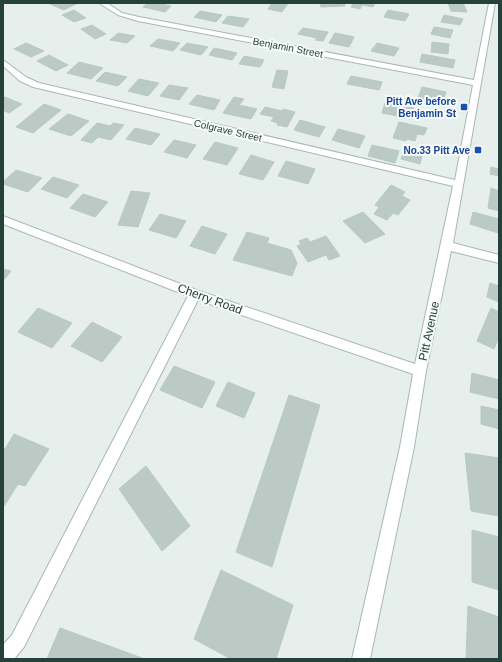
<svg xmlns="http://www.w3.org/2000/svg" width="502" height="662" viewBox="0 0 502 662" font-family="Arial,sans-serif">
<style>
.building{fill:#bbcac4;stroke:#b8c9c2}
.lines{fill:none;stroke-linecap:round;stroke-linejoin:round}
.minor-casing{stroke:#a8b8b2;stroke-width:2}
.minor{fill:#fff;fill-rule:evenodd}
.transit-dot{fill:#1a4fb4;stroke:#f7fbf9;stroke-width:1.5}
.labels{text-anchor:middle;stroke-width:4;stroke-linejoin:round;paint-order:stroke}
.far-street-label{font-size:10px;fill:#24423a;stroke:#f7fbf9}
.far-transit-label{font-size:10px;font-weight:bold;fill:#164399;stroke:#f7fbf9;text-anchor:end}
.street-label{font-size:12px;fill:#24423a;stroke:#f7fbf9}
</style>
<rect width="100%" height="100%" fill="#e6efeb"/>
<path class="building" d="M52 3H74L76 4 64 10 50 4Z
M148 3H157L171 6 165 12 143 7Z
M272 3H288L282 12 268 9Z
M320 3H344L345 6 321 7Z
M353 3H375L373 7 362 5 360 9 351 7Z
M448 3H463L467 12 451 11Z
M74 10 86 18 74 22 62 15Z
M388 10 409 14 405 21 384 17Z
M200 11 222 15 216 22 194 17Z
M444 15 463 19 460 25 441 22Z
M228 16 249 19 243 27 222 23Z
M92 25 106 34 95 39 81 29Z
M434 27 453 30 450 38 431 34Z
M303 28 328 32 323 41 315 40 317 38 298 34Z
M118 33 135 36 127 43 110 40Z
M335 33 354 37 349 47 329 43Z
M158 39 180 43 173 51 150 46Z
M432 42 449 44 448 54 431 52Z
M26 43 44 51 31 57 14 49Z
M187 43 208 47 201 55 180 50Z
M377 43 399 48 394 56 371 51Z
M214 48 237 53 232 60 209 55Z
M422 54 455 60 453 68 420 62Z
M49 55 68 65 56 71 37 61Z
M244 56 264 60 260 67 239 64Z
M79 62 103 68 91 79 67 73Z
M277 70 288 71 284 89 272 87Z
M105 72 127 77 118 86 96 81Z
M351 76 382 82 379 90 347 84Z
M139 79 159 83 148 96 128 91Z
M169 85 188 88 179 100 160 96Z
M422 87 446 92 442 103 418 98Z
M197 95 220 100 214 110 189 104Z
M5 97 22 104 9 113 3 110V98Z
M234 97 244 99 239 105 257 109 251 119 223 113Z
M385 103 414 108 413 119 382 113Z
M44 104 61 110 33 133 16 127Z
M265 107 282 111 283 109 295 112 287 127 277 125 278 123 271 121 274 117 260 114Z
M68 114 89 121 71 136 49 129Z
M300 120 325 127 319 137 294 130Z
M399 122 427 128 424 135 417 134 415 141 407 139 406 141 393 138Z
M97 123 110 126 113 123 124 125 111 140 98 137 92 143 81 140Z
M135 128 160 134 151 145 126 139Z
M338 129 365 136 359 148 332 140Z
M174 140 196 145 187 158 164 152Z
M215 142 238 148 227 165 203 159Z
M372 145 399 151 395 163 368 156Z
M404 150 422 155 420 164 401 159Z
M251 155 274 162 263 180 239 174Z
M286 161 315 169 308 184 278 176Z
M491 167 499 169V176L490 174Z
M16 170 42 178 28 192 3 184V182Z
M53 177 79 185 67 198 41 189Z
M391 185 405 192 402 196 410 200 398 215 393 213 387 220 374 214 379 207 375 205Z
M491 188 499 191V211L488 208Z
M131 191 150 193 138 227 118 225Z
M83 194 108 202 95 217 70 208Z
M363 212 385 234 365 243 343 221Z
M473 212 499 219 498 233 470 224Z
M160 214 186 221 176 238 149 230Z
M202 226 227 234 215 254 190 246Z
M247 232 269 238 267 243 291 250 297 263 292 276 233 260Z
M326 236 340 256 329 260 326 255 308 262 297 246 301 244 299 241 307 238 310 242Z
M3 269 11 271 3 281Z
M490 283 499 286V302L487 297Z
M38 308 72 323 52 348 18 332Z
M491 308 499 312V337L494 349 477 341Z
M92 322 122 337 102 362 71 346Z
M174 366 215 382 202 408 160 390Z
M472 373 499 380V399L470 392Z
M228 382 255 393 244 418 216 406Z
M289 395 320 405 272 567 236 552Z
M481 406 499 410V429L481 424Z
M14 434 49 449 25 486 18 484 3 508V447L5 449Z
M465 453 499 458V516L471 511Z
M146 466 190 526 162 551 119 489Z
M472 530 499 537V590L472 582Z
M221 570 293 605 276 659H231L194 639Z
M468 606 499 617V659H466Z
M60 628 142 658V659H47Z"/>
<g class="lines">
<defs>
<path id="minor" d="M99 3H107L122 13 139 17 474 80 489 3H495L453 243 499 255V263L451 251 426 371 414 447 370 659H352L400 447 413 374 198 300 24 647 14 659H3V645L12 635 188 296 3 224V216L199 291 415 364 453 186 33 87 20 81 3 66V60L26 77 39 83 455 180 473 85 138 21 118 15Z"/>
</defs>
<use href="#minor" class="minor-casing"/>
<use href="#minor" class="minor"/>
</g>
<g class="transit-dot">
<rect x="460" y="103" width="8" height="8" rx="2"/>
<rect x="474" y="146" width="8" height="8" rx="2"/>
</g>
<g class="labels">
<g class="far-street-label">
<text transform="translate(288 47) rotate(11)" y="4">Benjamin Street</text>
<text transform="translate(228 130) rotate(13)" y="4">Colgrave Street</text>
</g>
<g class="far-transit-label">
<text x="456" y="105">Pitt Ave before<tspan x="456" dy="12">Benjamin St</tspan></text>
<text x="470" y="154">No.33 Pitt Ave</text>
</g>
<g class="street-label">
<text transform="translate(210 299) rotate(20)" y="4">Cherry Road</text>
<text transform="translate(429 331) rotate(-78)" y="4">Pitt Avenue</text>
</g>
</g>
<rect width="502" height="662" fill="none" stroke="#24423a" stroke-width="8"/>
</svg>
